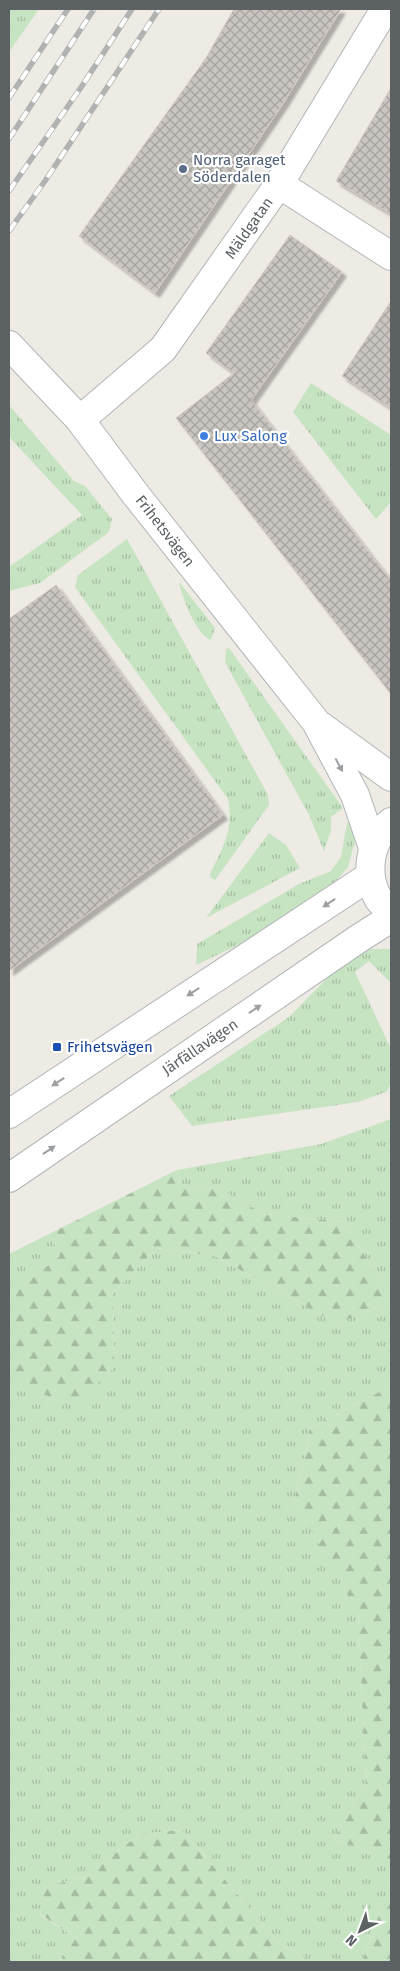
<svg xmlns="http://www.w3.org/2000/svg" width="400" height="1971" viewBox="0 0 400 1971" font-family="'Fira Sans',sans-serif">
<style>
.grass{fill:url(#grass-tufts)}
.forest{fill:url(#forest-firs)}
.building{fill:url(#building-cross-hatch);stroke:#d2cbc3;filter:url(#shadow)}
.lines{fill:none;stroke-linecap:round;stroke-linejoin:round}
.minor-casing{stroke:#b2b5b9;stroke-width:30}
.minor{stroke:#fff;stroke-width:28}
.rail-casing{stroke:#b1b2b2;stroke-width:5.5}
.rail{stroke:#fff;stroke-width:4;stroke-dasharray:11;stroke-linecap:butt}
.oneway{fill:#9da0a2}
.service-dot{fill:#5c6f8a;stroke:#fff;stroke-width:2}
.shop-dot{fill:#3f7fe0;stroke:#fff;stroke-width:2}
.transit-dot{fill:#1a4fb4;stroke:#fff;stroke-width:2}
.labels{text-anchor:middle;stroke-width:4.5;stroke-linejoin:round;paint-order:stroke}
.service-label{font-size:15px;fill:#4e5e75;stroke:#fff;text-anchor:start}
.street-label{font-size:15px;fill:#5c6164;stroke:#fff}
.shop-label{font-size:15px;fill:#366cbe;stroke:#fff;text-anchor:start}
.transit-label{font-size:15px;fill:#164399;stroke:#fff;text-anchor:start}
</style>
<defs>
<pattern id="grass-tufts" width="24" height="20" patternUnits="userSpaceOnUse" patternTransform="scale(1.25)"><rect width="24" height="20" fill="#c7e4c2"/><path d="M3 7l-1-3M5 7V3M7 7l1-3M15 17l-1-3M17 17v-4M19 17l1-3" fill="none" stroke="#a5bca1"/></pattern>
<pattern id="forest-firs" width="22" height="20" patternUnits="userSpaceOnUse" patternTransform="scale(1.25)"><rect width="22" height="20" fill="#c7e4c2"/><path d="M5 1l3.5 6h-7zM16 11l3.5 6h-7z" fill="#a5bca1"/></pattern>
<pattern id="building-cross-hatch" width="8" height="8" patternUnits="userSpaceOnUse" patternTransform="scale(1.25)"><rect width="8" height="8" fill="#c9c5c1"/><path d="M0 0l8 8M0 8l8-8" fill="none" stroke="#a6a3a0"/></pattern>
<filter id="shadow"><feDropShadow dx="4.5" dy="4.5" stdDeviation="1" flood-color="#0004"/></filter>
</defs>
<rect width="100%" height="100%" fill="#eeeae4"/>
<path class="grass" d="M9 9H39L9 52Z
M311 383 391 435V502L376 519 293 412Z
M9 405 74 481 85 486 112 519 109 532 40 583 9 591V567L82 515 9 437Z
M127 539 268 795 269 805 215 880 211 878 210 874C223 847 234 830 228 799L75 587 78 575Z
M179 582 215 628 211 640C196 635 182 597 179 582Z
M229 648 343 808 331 817V830L324 851 309 815 225 662 226 649Z
M351 820 356 837 348 867 323 896 293 919 196 965 197 944 299 884 331 871 341 857 347 823Z
M269 833 286 845 300 868 206 918Z
M364 949H391V983L369 961 355 972 391 1049V1084L386 1092 358 1102 192 1126 169 1096 289 1017 344 961Z
M391 1119V1298L344 1222 264 1214 221 1190 182 1184 177 1170 321 1144Z
M49 1234 61 1256 9 1297V1254Z
M157 1248 215 1256 337 1324 391 1302V1386L311 1428 294 1502 358 1610 366 1783 334 1839 391 1860V1882L362 1962H314L280 1944 182 1830 140 1834 85 1877 44 1887 40 1915 76 1938 59 1962H9V1385L77 1403 114 1367 113 1293Z"/>
<path class="forest" d="M177 1170 182 1184 221 1190 264 1214 344 1222 391 1298V1302L337 1324 215 1256 157 1248 113 1293 114 1367 77 1404 9 1385V1297L60 1256 49 1234Z
M391 1386V1860L334 1839 366 1783 358 1611 294 1502 311 1428Z
M182 1830 280 1944 314 1962H59L76 1938 40 1914 44 1887 85 1877 140 1834Z
M391 1882V1962H362Z"/>
<path class="building" d="M234 9H341L284 102 155 293 79 236 206 58Z
M391 88V214L336 181Z
M290 235 342 272 251 400 391 581V694L176 418 234 373 206 353Z
M391 301V408L342 376Z
M56 585 223 815 9 971V619Z"/>
<g class="lines">
<defs>
<path id="minor" d="M279 184 391 256
M9 345 80 420 136 495 316 722 355 795 373 848
M80 420 163 349 279 184 385 9
M321 726 391 777
M391 822C370 840 364 873 378 898 381 903 387 908 391 912
M9 1114 370 876
M9 1178 358 939 391 918"/>
</defs>
<use href="#minor" class="minor-casing"/>
<use href="#minor" class="minor"/>
<defs>
<path id="rail" d="M9 98 68 9
M9 139 94 9
M9 191 82 86 132 9
M9 231 45 181 159 9"/>
</defs>
<use href="#rail" class="rail-casing"/>
<use href="#rail" class="rail"/>
</g>
<defs><path id="oneway-solid" d="M-6-.8H1V-3.2L6.5 0L1 3.2V.8H-6Z" transform="scale(1.25)"/></defs>
<g class="oneway">
<use href="#oneway-solid" transform="translate(339 765) rotate(62)"/>
<use href="#oneway-solid" transform="translate(329 903) rotate(147)"/>
<use href="#oneway-solid" transform="translate(193 992) rotate(147)"/>
<use href="#oneway-solid" transform="translate(255 1009) rotate(-34)"/>
<use href="#oneway-solid" transform="translate(58 1082) rotate(147)"/>
<use href="#oneway-solid" transform="translate(49 1150) rotate(-34)"/>
</g>
<circle class="service-dot" cx="183" cy="169" r="5"/>
<circle class="shop-dot" cx="204" cy="436" r="5"/>
<rect class="transit-dot" x="52" y="1042" width="10" height="10" rx="2.5"/>
<g class="labels">
<g class="service-label">
<text x="193" y="165">Norra garaget<tspan x="193" dy="17">Söderdalen</tspan></text>
</g>
<g class="street-label">
<text transform="translate(249 228) rotate(-55)" y="5">Mäldgatan</text>
<text transform="translate(165 531) rotate(52)" y="5">Frihetsvägen</text>
<text transform="translate(200 1047) rotate(-34)" y="5">Järfällavägen</text>
</g>
<g class="shop-label">
<text x="214" y="441">Lux Salong</text>
</g>
<g class="transit-label">
<text x="67" y="1052">Frihetsvägen</text>
</g>
</g>
<rect width="400" height="1971" fill="none" stroke="#5c6164" stroke-width="20"/>
<g transform="translate(360 1931) rotate(222)" stroke="#ffffff" stroke-width="4" paint-order="stroke">
<path d="M0-4L9 19L0 12L-9 19Z" fill="#5c6164"/>
<text y="-8" font-size="14" font-weight="bold" text-anchor="middle" fill="#5c6164">N</text>
</g>
</svg>
